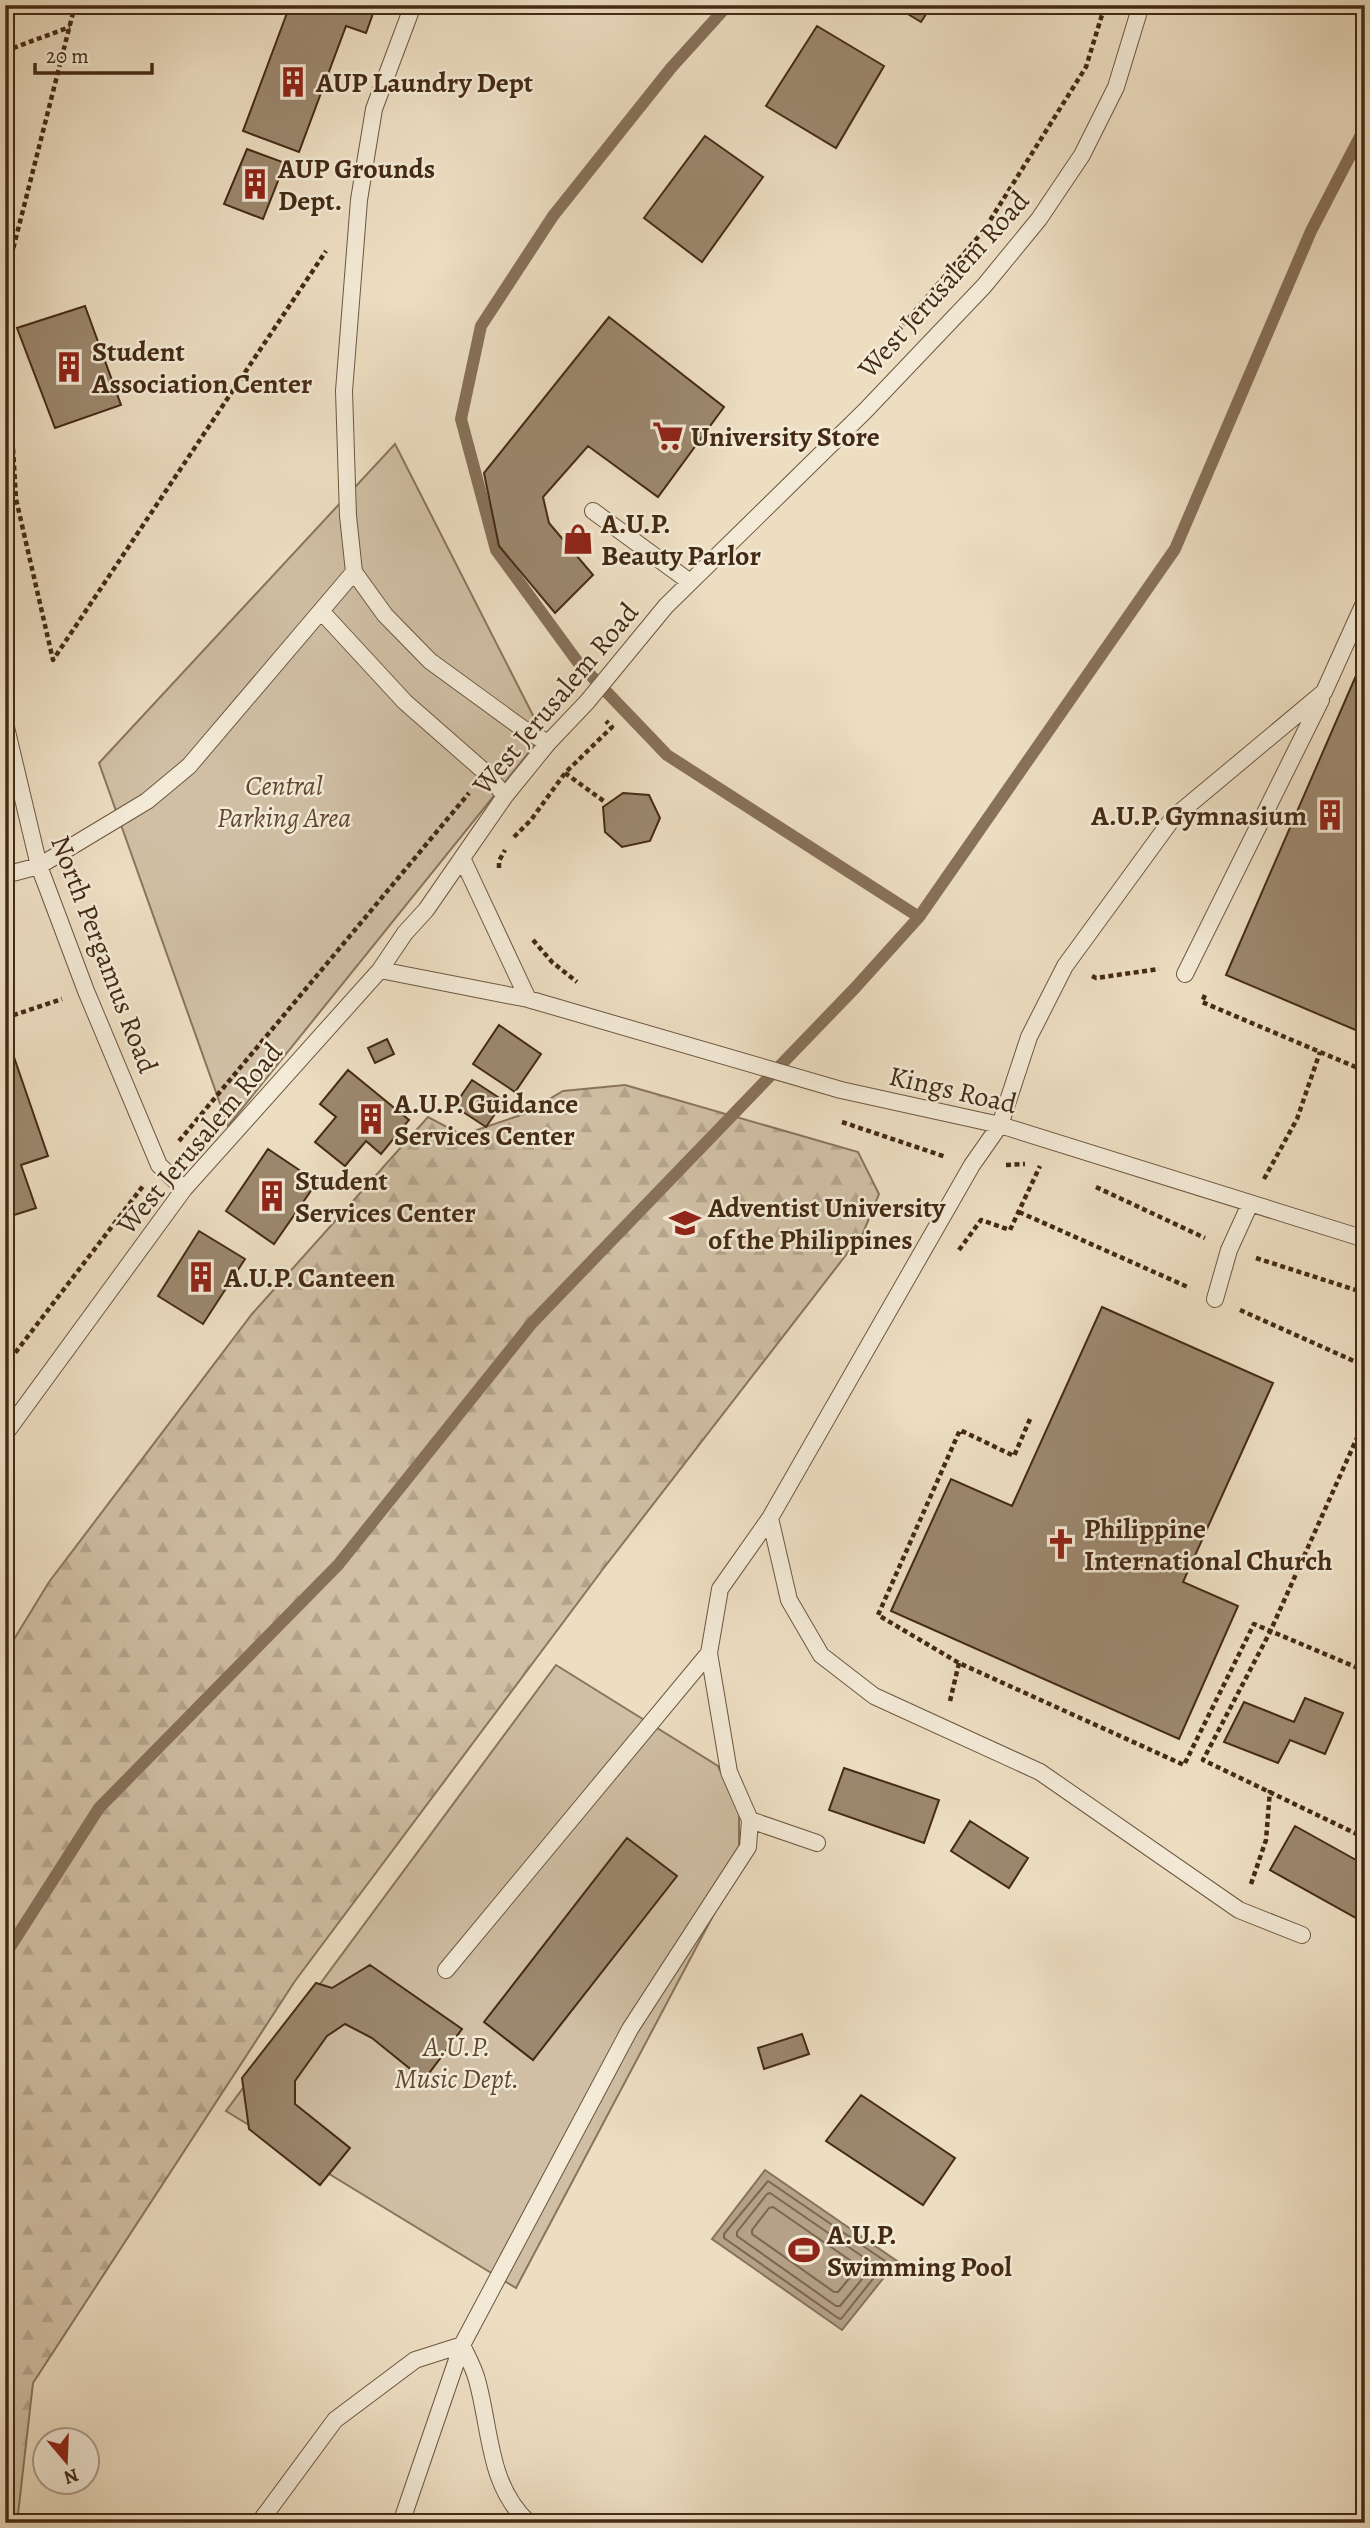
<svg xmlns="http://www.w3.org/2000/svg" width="1370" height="2528" viewBox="0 0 1370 2528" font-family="Alegreya,serif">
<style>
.green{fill:#d0bfa4;stroke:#8a745c;stroke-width:2}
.forest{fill:url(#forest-firs);stroke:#8a745c;stroke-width:2}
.water{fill:#b4a187;stroke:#877159;stroke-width:2}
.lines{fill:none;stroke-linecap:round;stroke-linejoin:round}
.shore{stroke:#7c664e;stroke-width:2}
.stream{stroke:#877159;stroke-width:12}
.building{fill:#9c886e;stroke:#442a14;stroke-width:2}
.service-casing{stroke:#6e5740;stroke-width:18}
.path{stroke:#442a14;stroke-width:4.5;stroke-dasharray:5 3.5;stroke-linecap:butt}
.service{stroke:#f3ead7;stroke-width:16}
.labels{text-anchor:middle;stroke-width:5;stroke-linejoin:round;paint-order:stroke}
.poi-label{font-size:28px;font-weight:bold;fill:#442a14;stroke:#f3ead7;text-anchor:start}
.street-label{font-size:28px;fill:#442a14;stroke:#f3ead7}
.park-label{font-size:28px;font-style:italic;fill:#604831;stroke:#f3ead7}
</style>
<defs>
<pattern id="forest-firs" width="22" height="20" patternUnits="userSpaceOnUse" patternTransform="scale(1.75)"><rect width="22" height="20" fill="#d0bfa4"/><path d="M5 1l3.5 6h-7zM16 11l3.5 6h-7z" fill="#b4a48c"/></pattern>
</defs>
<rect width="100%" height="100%" fill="#eddec2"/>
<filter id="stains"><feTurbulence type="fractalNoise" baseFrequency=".00286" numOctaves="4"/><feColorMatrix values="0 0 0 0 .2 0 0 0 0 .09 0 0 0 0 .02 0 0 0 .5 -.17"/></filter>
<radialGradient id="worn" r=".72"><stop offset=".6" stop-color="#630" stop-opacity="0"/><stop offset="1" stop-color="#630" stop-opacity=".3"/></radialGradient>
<path class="green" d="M395 444 543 735 228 1126 99 763Z
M556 1665 718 1766 739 1811V1859L715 1912 516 2288 226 2111Z"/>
<path class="forest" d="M625 1085 858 1152 879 1194 863 1233 603 1569 295 1981 33 2383 17 2523H5V1654L49 1582 252 1314 428 1117 462 1135 524 1114 563 1091Z"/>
<path class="water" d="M765 2170 897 2261 842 2330 712 2239Z"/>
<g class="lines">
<path class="shore" d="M768 2181 885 2261 884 2265 841 2319 838 2318 724 2238V2234Z
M770 2193 872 2263V2267L840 2306H836L737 2236V2232L767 2194Z
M773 2207 857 2265V2269L838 2292H834L752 2234V2230L769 2208Z"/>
<path class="stream" d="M728 5 671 68 553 216 481 326 461 419 496 550 577 661 667 755 919 917
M5 1955 99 1808 338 1565 532 1323 855 988 919 917 1175 549 1311 231 1365 127"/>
</g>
<path class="building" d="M290 5H376L366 33 346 26 299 152 243 131Z
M893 5H932L921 22Z
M817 26 884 66 836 148 766 106Z
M705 136 763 177 702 262 644 218Z
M247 149 285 163 263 219 224 204Z
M85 306 121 405 55 428 17 328Z
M609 317 724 407 658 497 588 446 543 497 549 523 593 575 555 613 499 546 484 473Z
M1365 655V1034L1226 975Z
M623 793 649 795 660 818 650 841 622 847 605 832 603 807Z
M499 1025 541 1054 515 1092 473 1064Z
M5 1031 48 1156 21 1165 36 1208 5 1218Z
M387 1039 394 1054 375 1063 368 1048Z
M348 1070 409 1120 381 1154 366 1141 345 1166 315 1142 336 1117 320 1104Z
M472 1080 504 1101 486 1127 454 1106Z
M268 1149 317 1182 274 1244 226 1211Z
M199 1231 245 1259 203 1324 158 1296Z
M1102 1307 1273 1383 1183 1582 1238 1606 1179 1739 891 1611 951 1479 1012 1506Z
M1305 1698 1343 1713 1325 1754 1290 1740 1278 1763 1224 1742 1244 1702 1294 1722Z
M844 1768 939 1800 924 1843 829 1810Z
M970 1821 1028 1858 1009 1888 951 1851Z
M1295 1826 1365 1865V1923L1270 1870Z
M627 1838 677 1876 533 2060 484 2022Z
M370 1965 462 2029 424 2080 372 2038 345 2024 327 2036 295 2081V2104L350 2148 320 2185 249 2129 242 2078 316 1983 332 1988Z
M802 2034 809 2054 764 2069 758 2048Z
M861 2095 955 2158 923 2205 826 2141Z"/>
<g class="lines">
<defs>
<path id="service" d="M413 5 374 109 359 200 344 391 348 516 354 572 385 615 430 661 522 728 548 743
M593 511 690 582
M321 611 405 702 486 773 505 796
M5 723 39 866 86 991 159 1165 184 1189
M462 858 528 999
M5 875 39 866 147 801 189 766 354 572
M380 970 528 999 841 1090 1000 1125 1365 1239
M1185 974 1321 700
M1215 1299 1229 1250 1250 1204
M5 1434 184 1189 380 970 405 933 426 910 505 796 548 743 587 702 666 606 865 411 984 286 1039 219 1082 155 1116 87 1141 5
M770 1518 789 1600 821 1655 874 1696 1040 1772 1239 1910 1302 1935
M750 1820 817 1843
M446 1970 709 1653
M259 2523 335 2420 415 2360 462 2345C467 2356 474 2368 477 2380 491 2430 488 2486 529 2523
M401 2523 462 2345 630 2029 748 1847 750 1820 729 1772 709 1653 720 1589 770 1518 972 1165 1000 1125 1029 1037 1065 966 1173 818 1324 692 1365 601"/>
</defs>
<use href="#service" class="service-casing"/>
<path class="path" d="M5 51 70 27
M5 281 75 5
M5 313 16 499 53 660 326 251
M898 331 984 230 1086 67 1105 5
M565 773 605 802
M514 837 531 820 565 773 612 727 606 721
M499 868V861L505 850
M533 940 552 962 577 982
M1092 976 1096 978 1159 969
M1205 995 1202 1002 1365 1071
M5 1018 62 999
M842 1122 946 1157
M179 1141 469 793
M1006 1165 1025 1164
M1264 1179 1297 1119 1320 1052
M1096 1187 1205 1238
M1019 1212 1190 1288
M959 1250 981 1220 1010 1230 1040 1166
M1256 1258 1365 1293
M1240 1310 1365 1366
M5 1366 143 1186
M1030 1419 1014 1456 960 1430 878 1615 959 1663 1184 1765 1254 1624 1365 1671
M1365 1420 1270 1632 1203 1760 1365 1838
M950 1701 959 1663
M1251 1884 1266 1840 1270 1790"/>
<use href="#service" class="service"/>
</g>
<defs>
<symbol id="building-bare" viewBox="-9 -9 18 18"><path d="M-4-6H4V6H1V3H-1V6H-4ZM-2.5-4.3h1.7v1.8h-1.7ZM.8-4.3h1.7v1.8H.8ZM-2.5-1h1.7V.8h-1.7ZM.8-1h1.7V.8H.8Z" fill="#8f2418" stroke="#f3ead7" stroke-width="2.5" paint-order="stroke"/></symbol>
<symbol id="supermarket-bare" viewBox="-9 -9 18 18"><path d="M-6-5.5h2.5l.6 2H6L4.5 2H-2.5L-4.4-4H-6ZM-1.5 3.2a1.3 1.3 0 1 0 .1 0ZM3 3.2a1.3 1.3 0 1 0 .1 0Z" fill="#8f2418" stroke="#f3ead7" stroke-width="2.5" paint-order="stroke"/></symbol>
<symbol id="shop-bare" viewBox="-9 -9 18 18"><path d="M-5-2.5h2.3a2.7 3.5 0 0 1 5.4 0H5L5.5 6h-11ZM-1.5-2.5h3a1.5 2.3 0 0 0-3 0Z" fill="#8f2418" stroke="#f3ead7" stroke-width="2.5" paint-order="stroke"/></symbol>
<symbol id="university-bare" viewBox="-9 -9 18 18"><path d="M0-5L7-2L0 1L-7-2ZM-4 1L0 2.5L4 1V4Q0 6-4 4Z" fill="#8f2418" stroke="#f3ead7" stroke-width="2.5" paint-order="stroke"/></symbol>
<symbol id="church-bare" viewBox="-9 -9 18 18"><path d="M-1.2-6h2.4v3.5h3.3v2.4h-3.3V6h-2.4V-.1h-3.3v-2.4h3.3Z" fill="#8f2418" stroke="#f3ead7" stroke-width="2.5" paint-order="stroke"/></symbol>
<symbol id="stadium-bare" viewBox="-9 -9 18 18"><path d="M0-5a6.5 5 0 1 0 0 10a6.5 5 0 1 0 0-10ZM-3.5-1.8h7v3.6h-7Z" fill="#8f2418" stroke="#f3ead7" stroke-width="2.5" paint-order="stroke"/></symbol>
</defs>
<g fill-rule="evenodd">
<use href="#building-bare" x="271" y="60" width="44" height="44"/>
<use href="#building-bare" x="233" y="162" width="44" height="44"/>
<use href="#building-bare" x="47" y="345" width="44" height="44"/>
<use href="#supermarket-bare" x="646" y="414" width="44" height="44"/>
<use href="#shop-bare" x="556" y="517" width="44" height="44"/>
<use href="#building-bare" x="1308" y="793" width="44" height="44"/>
<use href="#building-bare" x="349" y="1097" width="44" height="44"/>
<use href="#building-bare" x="250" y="1174" width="44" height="44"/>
<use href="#university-bare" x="663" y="1201" width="44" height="44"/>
<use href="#building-bare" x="179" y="1255" width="44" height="44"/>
<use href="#church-bare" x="1039" y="1522" width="44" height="44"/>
<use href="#stadium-bare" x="782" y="2228" width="44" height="44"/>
</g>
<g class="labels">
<g class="poi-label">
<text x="316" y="92">AUP Laundry Dept</text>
<text x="278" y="178">AUP Grounds<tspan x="278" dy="32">Dept.</tspan></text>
<text x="92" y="361">Student<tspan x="92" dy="32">Association Center</tspan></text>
<text x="691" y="446">University Store</text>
<text x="601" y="533">A.U.P.<tspan x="601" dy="32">Beauty Parlor</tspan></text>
<text x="1307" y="825" text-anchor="end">A.U.P. Gymnasium</text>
<text x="394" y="1113">A.U.P. Guidance<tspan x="394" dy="32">Services Center</tspan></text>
<text x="295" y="1190">Student<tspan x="295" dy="32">Services Center</tspan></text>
<text x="708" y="1217">Adventist University<tspan x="708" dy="32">of the Philippines</tspan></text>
<text x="224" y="1287">A.U.P. Canteen</text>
<text x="1084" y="1538">Philippine<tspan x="1084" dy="32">International Church</tspan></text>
<text x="827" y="2244">A.U.P.<tspan x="827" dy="32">Swimming Pool</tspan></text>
</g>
<g class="street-label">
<text transform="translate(943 284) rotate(-48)" y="10">West Jerusalem Road</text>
<text transform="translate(555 698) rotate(-50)" y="10">West Jerusalem Road</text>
<text transform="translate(105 954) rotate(69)" y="10">North Pergamus Road</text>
<text transform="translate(953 1089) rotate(13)" y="10">Kings Road</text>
<text transform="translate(199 1138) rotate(-50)" y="10">West Jerusalem Road</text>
</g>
<g class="park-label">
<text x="284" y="795">Central<tspan x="284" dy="32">Parking Area</tspan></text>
<text x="457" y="2056">A.U.P.<tspan x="457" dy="32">Music Dept.</tspan></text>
</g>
</g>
<rect width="1370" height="2528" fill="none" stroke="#eddec2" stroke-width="28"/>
<rect x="7" y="7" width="1356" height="2514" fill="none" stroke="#442a14" stroke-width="3.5"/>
<rect x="14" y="14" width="1342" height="2500" fill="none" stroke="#442a14" stroke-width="2"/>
<g transform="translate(66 2461) rotate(161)"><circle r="33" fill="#f3ead7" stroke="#ad9d89" stroke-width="2"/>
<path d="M0-5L12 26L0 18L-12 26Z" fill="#8f2418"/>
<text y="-10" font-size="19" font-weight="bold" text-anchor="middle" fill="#442a14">N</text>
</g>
<path d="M35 63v10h117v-10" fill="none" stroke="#442a14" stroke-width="3.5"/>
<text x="46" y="63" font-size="21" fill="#442a14" stroke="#f3ead7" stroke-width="5" paint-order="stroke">20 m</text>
<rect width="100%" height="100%" filter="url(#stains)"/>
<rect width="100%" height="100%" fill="url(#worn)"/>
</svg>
